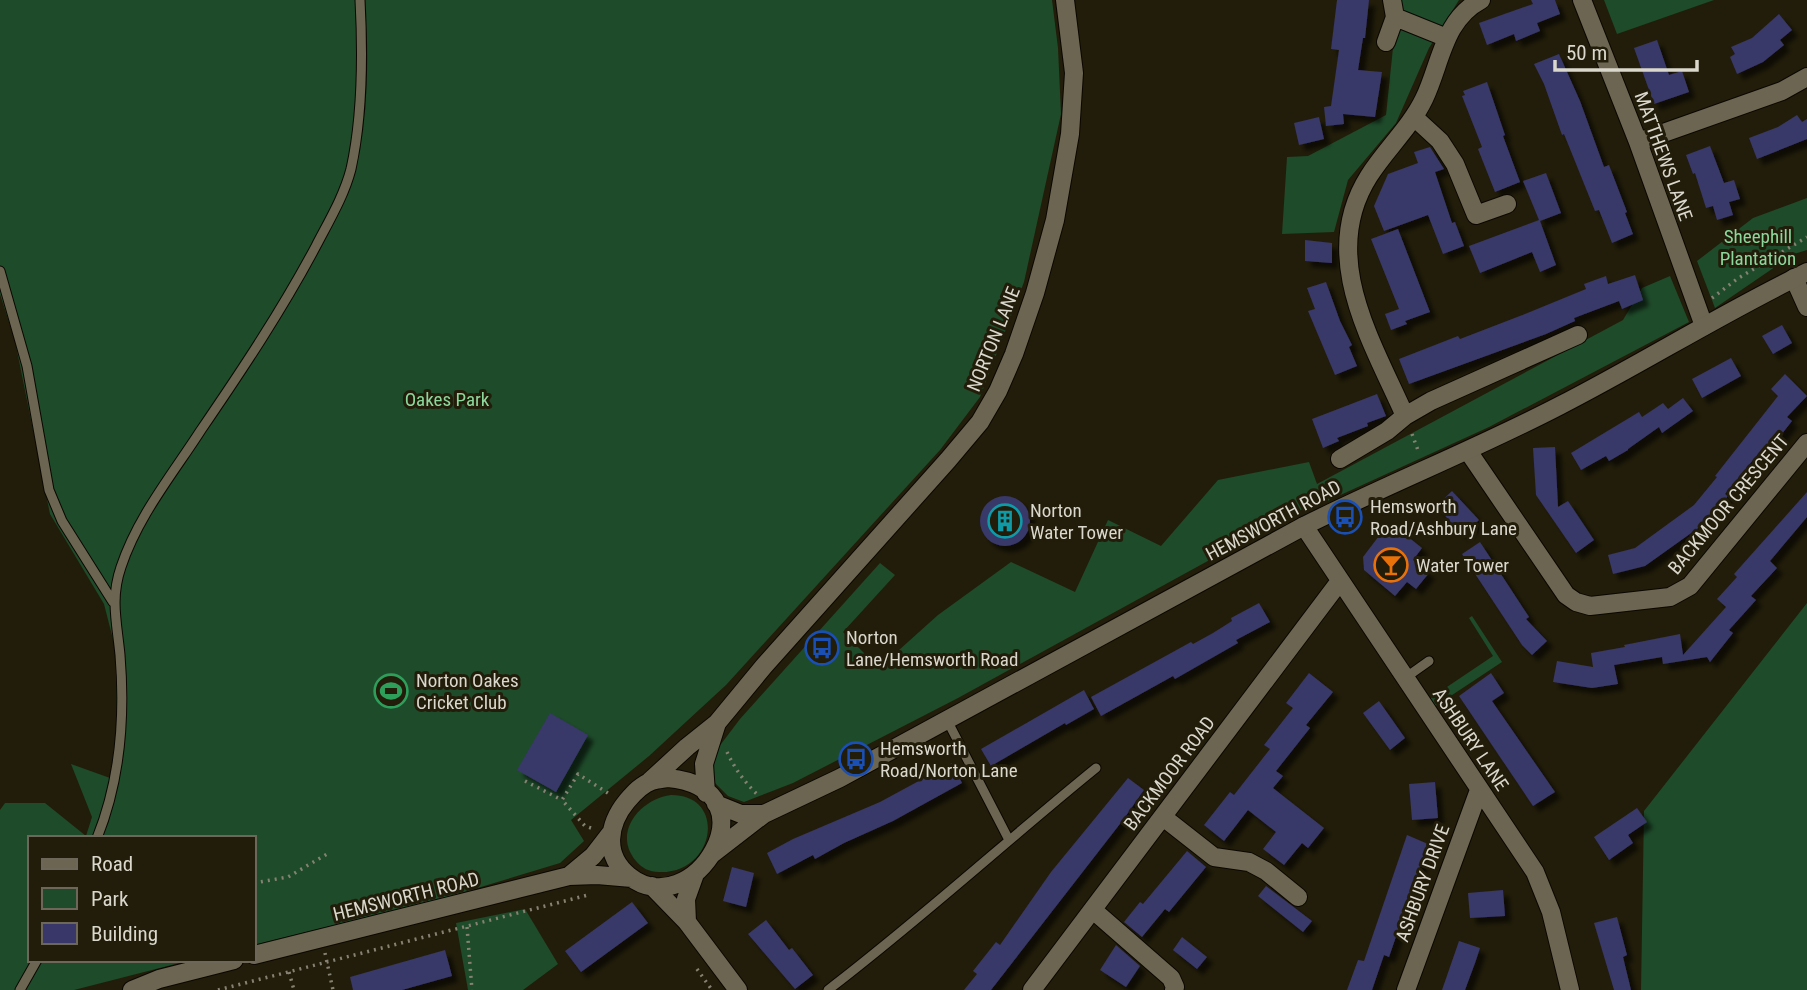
<svg xmlns="http://www.w3.org/2000/svg" width="1807" height="990" viewBox="0 0 1807 990" font-family="'Roboto Condensed',sans-serif">
<style>
.green{fill:#1e4b2a}
.building{fill:#393769;filter:url(#shadow)}
.lines{fill:none;stroke-linecap:round;stroke-linejoin:round}
.service-casing{stroke:#0b0700;stroke-width:11}
.minor-casing{stroke:#0b0700;stroke-width:20}
.tertiary-casing{stroke:#0b0700;stroke-width:20}
.path{stroke:#868273;stroke-width:3.5;stroke-dasharray:2 5;stroke-linecap:butt}
.service{stroke:#6b6551;stroke-width:9}
.minor{stroke:#6b6551;stroke-width:18}
.tertiary{stroke:#6b6551;stroke-width:18}
.labels{text-anchor:middle;stroke-width:6;stroke-linejoin:round;paint-order:stroke}
.street-label{font-size:19px;fill:#dad7cc;stroke:#221d0a}
.park-label{font-size:19px;fill:#8cd89c;stroke:#221d0a}
.poi-label{font-size:19px;fill:#dad7cc;stroke:#221d0a;text-anchor:start}
</style>
<defs>
<filter id="shadow"><feDropShadow dx="6" dy="6" stdDeviation="2" flood-color="#0009"/></filter>
</defs>
<rect width="100%" height="100%" fill="#221d0a"/>
<path class="green" d="M0 0H1052L1058 48 1061 114 1024 282 980 397 940 450 726 685 649 756 571 820 584 841 560 863 451 896 254 945V838H30V960H191L74 990H0V810L5 803H45L86 836 92 817 71 764 110 778 117 723 115 647 104 604 50 514 15 341 0 294Z
M1398 0H1459L1429 48 1396 123 1348 180 1334 232 1282 234 1287 157 1308 156 1386 115Z
M1604 0H1714L1617 34Z
M1807 198V250L1794 254 1715 308 1697 261 1753 218Z
M1670 276 1689 322 1489 427 1323 503 1321 499 958 698 793 783 744 802 728 796 711 779 715 752 740 719 880 563 895 575 843 632 879 668 938 615 1011 562 1075 592 1108 520 1161 546 1218 480 1309 462 1317 484 1623 320 1642 288Z
M1807 603V990H1641L1644 811Z
M1472 616 1502 662 1434 707 1429 699 1493 656 1469 618Z
M671 795C728 795 715 874 659 872 649 872 642 868 636 861 612 833 640 799 671 795Z
M525 909 558 964 523 990H468L456 923Z"/>
<path class="building" d="M1337 0H1369L1365 38H1363L1358 70 1382 72 1375 117 1343 114 1344 124 1326 126 1324 107 1331 106 1339 50 1331 49Z
M1531 0H1555L1560 14 1537 23 1540 31 1516 41 1514 34 1487 45 1479 23 1533 4Z
M1779 14 1792 30 1780 40 1784 45 1763 62 1737 74 1730 57 1735 54 1731 47 1752 38Z
M1657 40 1669 75 1682 71 1689 92 1654 104 1634 48Z
M1559 54 1580 101 1604 167 1609 165 1627 212 1625 213 1633 234 1612 243 1599 210 1595 211 1564 134 1562 135 1544 84 1534 64Z
M1487 82 1505 135 1503 136 1520 182 1495 192 1478 149 1482 147 1462 96 1465 95 1463 91Z
M1797 115 1802 122 1807 119V139L1757 159 1749 138 1778 127Z
M1319 117 1324 139 1299 145 1294 123Z
M1710 146 1724 183 1734 180 1740 199 1729 202 1733 215 1717 220 1713 206 1706 208 1695 173 1693 174 1686 155Z
M1430 147 1444 169 1435 172 1452 223 1455 222 1464 246 1443 254 1428 215 1384 231 1374 206 1388 174 1418 163 1414 152Z
M1546 173 1561 213 1540 221 1556 265 1540 272 1532 252 1480 273 1469 246 1539 220 1523 181Z
M1398 229 1430 312 1405 321 1407 324 1391 330 1385 314 1399 309 1371 239Z
M1305 240 1332 243V263L1305 261Z
M1635 275 1643 300 1622 309 1619 301 1574 318 1575 321 1546 334 1409 384 1399 359 1458 336 1460 339 1525 314 1586 289 1584 284 1606 276 1608 284Z
M1326 282 1340 321 1352 345 1349 347 1357 366 1335 375 1308 311 1315 309 1307 288Z
M1782 325 1792 343 1773 354 1762 336Z
M1731 358 1741 376 1702 398 1692 379Z
M1785 374 1807 396 1787 417 1792 421 1763 458 1758 454 1725 494 1728 496 1708 521 1645 566 1613 574 1608 555 1635 548 1694 505 1717 477 1715 476 1778 396 1771 389Z
M1377 394 1386 416 1367 423 1368 426 1337 438 1339 441 1323 448 1312 419Z
M1683 398 1693 411 1662 433 1659 427 1628 449V450L1609 461 1606 456 1581 470 1571 453 1639 412 1642 417 1663 403 1668 409Z
M1555 447 1558 507 1568 501 1594 540 1576 553 1536 495 1533 448Z
M1452 491 1479 520 1463 535 1436 506Z
M1807 492V517L1770 561 1777 568 1751 596 1756 600 1729 630 1733 633 1710 662 1707 657 1663 664 1662 657 1614 665 1618 684 1592 688 1553 682 1557 661 1593 667 1591 653 1625 647 1624 645 1680 634 1683 655 1726 607 1717 599 1737 577 1734 574Z
M980 521a25 25 0 1 1 50 0a25 25 0 1 1-50 0Z
M1385 528H1397L1422 548 1413 560 1429 573 1416 589 1407 582 1395 596 1364 570 1363 557Z
M1480 542 1529 617 1526 619 1547 641 1532 655 1522 645 1462 554Z
M1259 603 1270 622 1236 640 1238 643 1175 679 1173 676 1101 716 1091 697 1191 642 1193 644 1213 633 1232 621 1231 618Z
M1309 673 1333 692 1306 725 1310 728 1276 771 1283 776 1273 788 1324 828 1308 848 1302 843 1284 865 1263 849 1276 832 1248 810 1224 841 1204 825 1230 792 1234 795 1270 749 1264 745 1293 708 1286 703Z
M1491 673 1504 693 1492 701 1555 792 1533 806 1459 696Z
M1084 690 1094 709 1066 725 1065 723 991 766 981 749Z
M1379 701 1405 738 1390 750 1363 713Z
M550 713 588 735 556 792 517 770Z
M952 763 962 783 893 821 844 843 815 859 813 855 777 874 767 853 793 839 880 802Z
M1128 778 1144 790 1123 820 991 990H964L977 974 973 971 996 942 1000 945 1051 872Z
M1435 782 1438 818 1412 820 1409 784Z
M1637 808 1647 822 1628 835 1633 843 1609 860 1594 837Z
M1407 835 1428 844 1389 957 1384 955 1372 990H1347L1358 960 1364 961Z
M1187 851 1206 867 1169 912 1165 909 1142 937 1124 922 1140 902 1143 904Z
M732 867 754 873 746 907 723 901Z
M1266 886 1312 921 1303 932 1258 896Z
M1503 890 1505 916 1470 918 1468 893Z
M632 902 648 923 581 972 565 951Z
M1617 917 1627 955 1623 957 1631 990H1614L1594 923Z
M766 920 789 950 792 948 813 975 795 989 748 934Z
M1182 937 1207 957 1197 969 1173 950Z
M1459 941 1480 948 1475 963 1465 990H1442Z
M1116 945 1140 966 1126 987 1100 970Z
M445 950 452 976 402 990H353L350 977Z"/>
<g class="lines">
<defs>
<path id="service" d="M0 271 27 366 49 490 62 521 113 602
M1405 678 1429 661
M947 720 1009 840
M97 838C120 781 125 716 120 655 117 623 110 599 121 567 138 516 172 475 201 430 242 370 282 310 316 246 329 221 344 196 351 169 363 114 363 56 360 0
M20 990 37 960
M828 990C921 919 1006 841 1096 768"/>
<path id="minor" d="M1582 0 1638 142 1704 326
M1395 17 1447 38
M1386 42 1395 17 1392 0
M1415 118 1440 141 1455 164 1476 215 1507 204
M1638 142 1782 91 1807 77
M1794 278 1807 307
M1405 416C1372 341 1318 256 1369 176 1386 149 1410 128 1424 99 1441 64 1443 20 1481 0
M1468 451 1566 595 1576 602 1590 606 1670 597 1690 586 1807 443
M1340 459 1387 431 1405 416 1431 401 1578 335
M1304 526 1535 872 1551 912 1570 990
M1163 817 1214 857 1249 862 1266 871 1298 897
M1093 910 1171 978 1175 987 1174 990
M1032 990 1340 581
M1406 990 1479 790"/>
<path id="tertiary" d="M668 778C779 789 692 927 629 876 603 855 608 824 627 801 634 793 642 784 652 781 657 779 663 779 668 778Z
M650 781 687 747 717 723 764 666 948 460 980 422 998 391 1014 354 1035 293 1055 220 1070 134 1074 73 1065 0
M706 793 704 764 717 723
M716 804 741 814H764
M712 854 764 814 840 778 1304 526C1388 484 1476 449 1559 406 1643 363 1722 313 1807 272
M569 876 593 856 610 834
M652 886 687 922 738 990
M687 922 686 899 695 874
M254 955 569 876 597 875 632 878
M132 990 159 979 234 960"/>
</defs>
<use href="#service" class="service-casing"/>
<use href="#minor" class="minor-casing"/>
<use href="#tertiary" class="tertiary-casing"/>
<path class="path" d="M1712 298 1737 279 1807 237
M1412 434 1419 453
M727 752C735 769 745 783 759 796
M525 781 562 800
M591 828 585 826 562 800 578 774 611 795
M254 883 288 877 327 854
M467 927 472 990
M325 953 333 990
M697 969 712 990
M289 972 294 990
M218 990 588 895"/>
<use href="#service" class="service"/>
<use href="#minor" class="minor"/>
<use href="#tertiary" class="tertiary"/>
</g>
<defs>
<symbol id="bus-ring" viewBox="-11 -11 22 22"><circle r="9.5" fill="#221d0a" stroke="#1a4fb4" stroke-width="1.5"/><path d="M-5-6H5V4H4V6H2V4H-2V6H-4V4H-5ZM-3.5-4V0h7V-4ZM-3.5 1.2v1.5H-2V1.2ZM2 1.2v1.5H3.5V1.2Z" fill="#1a4fb4"/></symbol>
<symbol id="building-ring" viewBox="-11 -11 22 22"><circle r="9.5" fill="#221d0a" stroke="#0f9aa8" stroke-width="1.5"/><path d="M-4-6H4V6H1V3H-1V6H-4ZM-2.5-4.3h1.7v1.8h-1.7ZM.8-4.3h1.7v1.8H.8ZM-2.5-1h1.7V.8h-1.7ZM.8-1h1.7V.8H.8Z" fill="#0f9aa8"/></symbol>
<symbol id="bar-ring" viewBox="-11 -11 22 22"><circle r="9.5" fill="#221d0a" stroke="#e8710a" stroke-width="1.5"/><path d="M-6-5H6L.8 .8V4.5H3.5V6h-7V4.5H-.8V.8Z" fill="#e8710a"/></symbol>
<symbol id="stadium-ring" viewBox="-11 -11 22 22"><circle r="9.5" fill="#221d0a" stroke="#2e9e5b" stroke-width="1.5"/><path d="M0-5a6.5 5 0 1 0 0 10a6.5 5 0 1 0 0-10ZM-3.5-1.8h7v3.6h-7Z" fill="#2e9e5b"/></symbol>
</defs>
<g fill-rule="evenodd">
<use href="#bus-ring" x="1326" y="498" width="38" height="38"/>
<use href="#building-ring" x="986" y="502" width="38" height="38"/>
<use href="#bar-ring" x="1372" y="546" width="38" height="38"/>
<use href="#bus-ring" x="803" y="629" width="38" height="38"/>
<use href="#stadium-ring" x="372" y="672" width="38" height="38"/>
<use href="#bus-ring" x="837" y="740" width="38" height="38"/>
</g>
<g class="labels">
<g class="street-label">
<text transform="translate(1664 156) rotate(70)" y="7">MATTHEWS LANE</text>
<text transform="translate(993 339) rotate(-68)" y="7">NORTON LANE</text>
<text transform="translate(1728 504) rotate(-50)" y="7">BACKMOOR CRESCENT</text>
<text transform="translate(1273 520) rotate(-28)" y="7">HEMSWORTH ROAD</text>
<text transform="translate(1471 739) rotate(56)" y="7">ASHBURY LANE</text>
<text transform="translate(1169 773) rotate(-53)" y="7">BACKMOOR ROAD</text>
<text transform="translate(1422 883) rotate(-70)" y="7">ASHBURY DRIVE</text>
<text transform="translate(406 896) rotate(-14)" y="7">HEMSWORTH ROAD</text>
</g>
<g class="park-label">
<text x="1758" y="243">Sheephill<tspan x="1758" dy="22">Plantation</tspan></text>
<text x="447" y="406">Oakes Park</text>
</g>
<g class="poi-label">
<text x="1370" y="513">Hemsworth<tspan x="1370" dy="22">Road/Ashbury Lane</tspan></text>
<text x="1030" y="517">Norton<tspan x="1030" dy="22">Water Tower</tspan></text>
<text x="1416" y="572">Water Tower</text>
<text x="846" y="644">Norton<tspan x="846" dy="22">Lane/Hemsworth Road</tspan></text>
<text x="416" y="687">Norton Oakes<tspan x="416" dy="22">Cricket Club</tspan></text>
<text x="880" y="755">Hemsworth<tspan x="880" dy="22">Road/Norton Lane</tspan></text>
</g>
</g>
<rect x="28" y="836" width="228" height="126" fill="#221d0a" stroke="#6c6758" stroke-width="2"/>
<rect x="42" y="859" width="35" height="10" fill="#6b6551" stroke="#6c6758" stroke-width="2"/>
<text x="91" y="871" font-size="21" fill="#dad7cc">Road</text>
<rect x="42" y="888" width="35" height="21" fill="#1e4b2a" stroke="#6c6758" stroke-width="2"/>
<text x="91" y="906" font-size="21" fill="#dad7cc">Park</text>
<rect x="42" y="923" width="35" height="21" fill="#393769" stroke="#6c6758" stroke-width="2"/>
<text x="91" y="941" font-size="21" fill="#dad7cc">Building</text>
<path d="M1555 60v10h142v-10" fill="none" stroke="#dad7cc" stroke-width="3.5"/>
<text x="1566" y="60" font-size="21" fill="#dad7cc" stroke="#221d0a" stroke-width="5" paint-order="stroke">50 m</text>
</svg>
